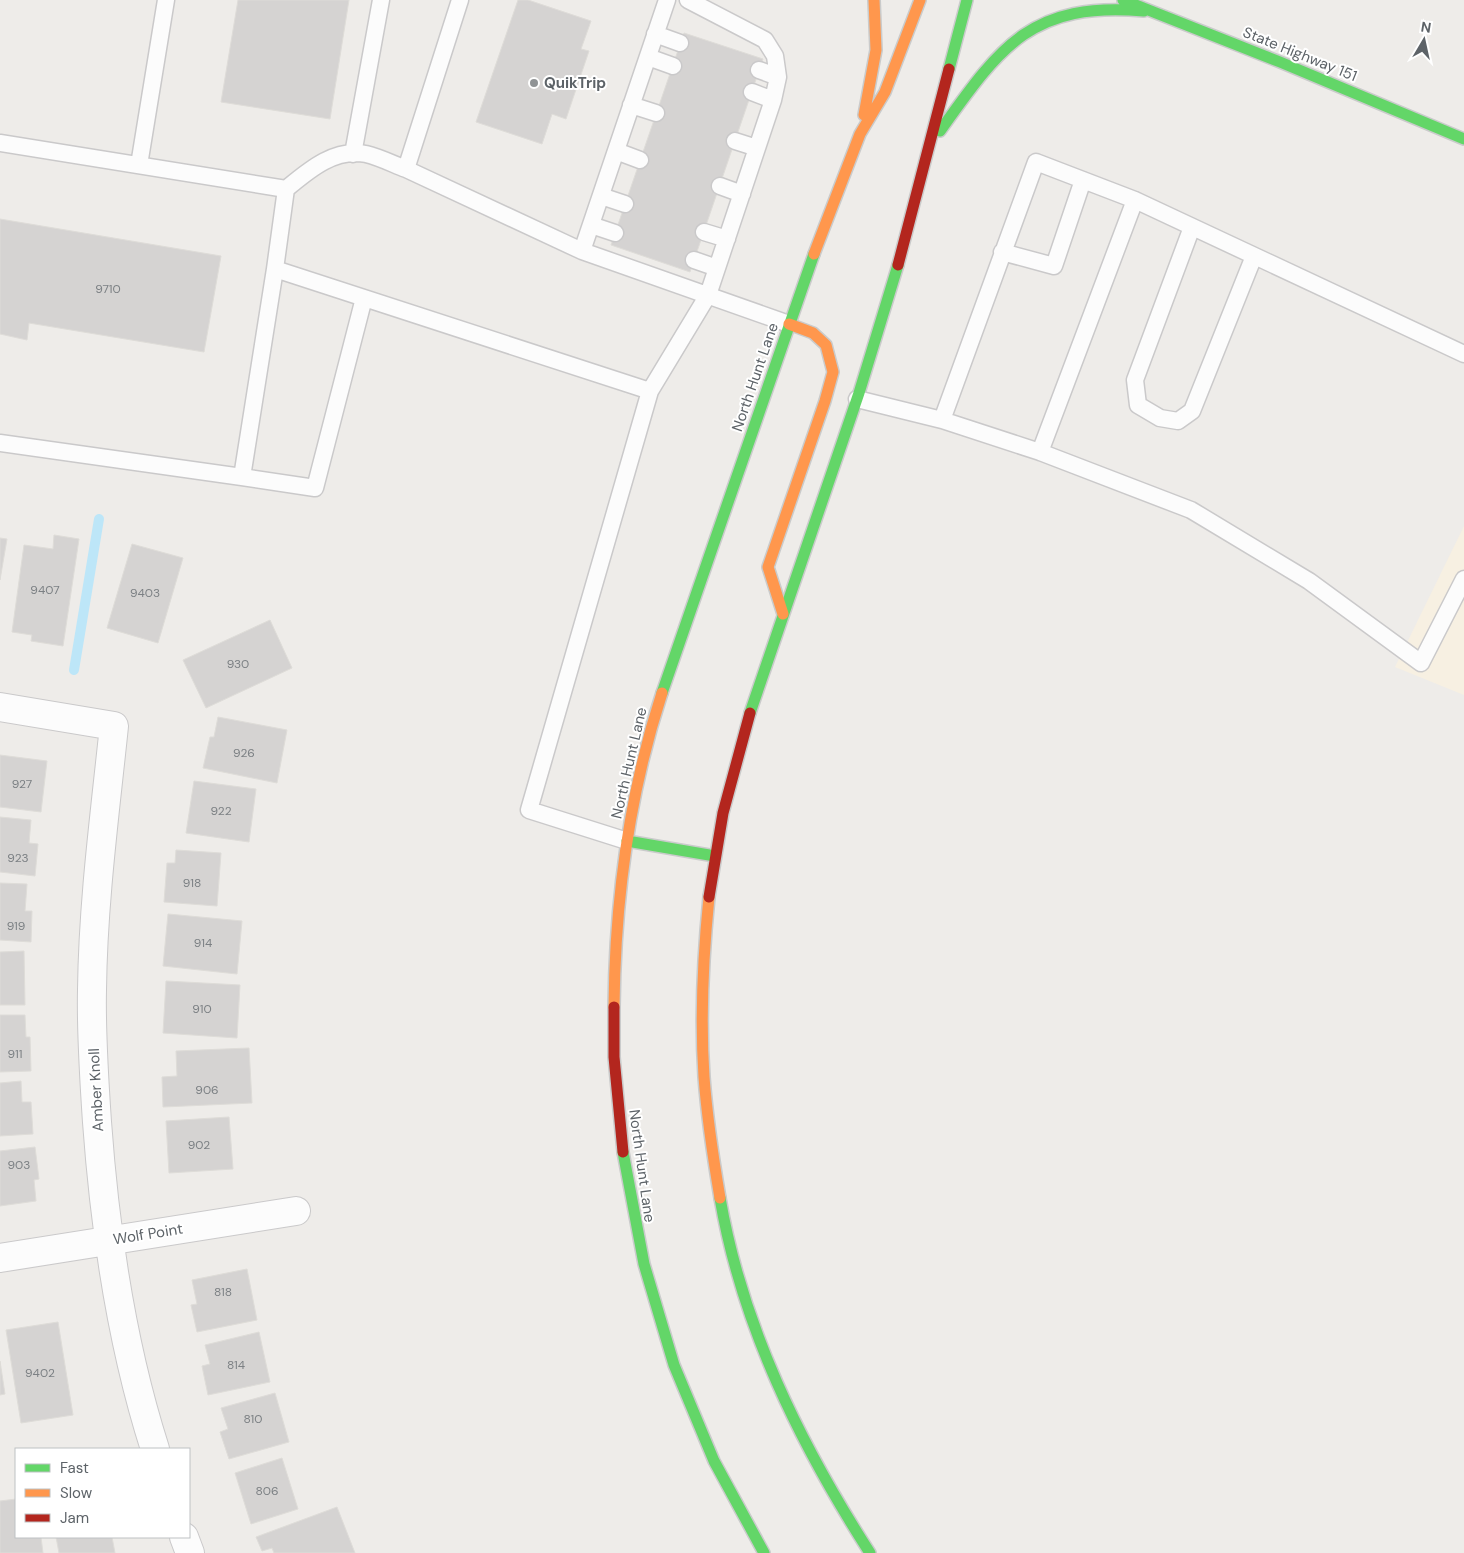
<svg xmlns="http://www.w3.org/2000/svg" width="1464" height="1553" viewBox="0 0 1464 1553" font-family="'DM Sans',sans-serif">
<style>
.commercial{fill:#f7f0e2}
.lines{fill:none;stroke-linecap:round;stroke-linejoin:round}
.stream{stroke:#bde6f8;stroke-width:10}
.building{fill:#d5d3d2;stroke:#dedcd8}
.lane-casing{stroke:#cac9ca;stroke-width:19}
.street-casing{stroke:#cac9ca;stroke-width:30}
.fast-casing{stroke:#cacbcb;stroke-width:14}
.slow-casing{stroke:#cacbcb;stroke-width:14}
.jam-casing{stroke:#cacbcb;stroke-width:14}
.lane{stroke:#fcfcfc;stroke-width:16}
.street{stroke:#fcfcfc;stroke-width:28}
.fast{stroke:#63d668;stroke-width:11}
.slow{stroke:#ff974d;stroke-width:11}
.jam{stroke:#b3261e;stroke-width:11}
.poi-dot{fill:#909395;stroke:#fff;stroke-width:2}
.labels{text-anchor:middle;stroke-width:4;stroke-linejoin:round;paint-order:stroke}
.number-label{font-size:12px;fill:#7c8084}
.street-label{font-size:15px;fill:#5d6368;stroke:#fff}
.poi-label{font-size:15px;font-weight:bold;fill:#5d6368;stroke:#fff;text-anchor:start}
</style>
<rect width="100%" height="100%" fill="#eeece9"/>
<path class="commercial" d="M1464 526V695L1395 667Z"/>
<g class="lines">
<path class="stream" d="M74 670 99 519"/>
</g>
<path class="building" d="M238 0H349L330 119 221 102Z
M518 0H528L591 21 581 49 589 51 566 119 552 114 542 144 476 122Z
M684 33 763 59 690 272 611 245Z
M0 219 221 256 204 352 29 323 27 340 0 334Z
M54 535 79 539 63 646 31 641 32 635 12 632 24 545 53 549Z
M0 538 7 539 0 580Z
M132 544 183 558 158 643 107 628Z
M270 620 292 668 206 708 183 660Z
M218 717 287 730 277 783 203 768 210 737H214Z
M0 755 47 761 41 812 0 807Z
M194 781 256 789 249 842 186 833Z
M0 817 31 820 29 843 38 844 35 876 0 872Z
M176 850 221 853 217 906 164 902 167 863H175Z
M0 883 27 884 25 911H32L31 942 0 940Z
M168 914 242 921 237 974 163 966Z
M24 951 25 1005H0V952Z
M166 981 240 985 237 1038 163 1033Z
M0 1015H25L26 1037H30L31 1071 0 1072Z
M249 1048 252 1103 163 1107 162 1077 177 1076 176 1051Z
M21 1081 22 1102H31L33 1134 0 1136V1083Z
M229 1117 233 1169 169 1173 166 1121Z
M35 1147 39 1179 34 1180 36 1201 0 1206V1151Z
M247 1269 257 1320 197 1332 191 1305 197 1304 192 1280Z
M58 1322 73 1415 21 1423 6 1330Z
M259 1332 270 1382 208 1395 202 1366 210 1364 205 1345Z
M0 1361 5 1394 0 1395Z
M275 1393 289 1442 229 1459 220 1432 228 1429 221 1408Z
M282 1458 298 1509 251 1524 235 1473Z
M16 1499V1537H41L43 1553H0V1501Z
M337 1507 355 1553H274L272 1548 262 1551 256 1537Z
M56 1537H112L115 1553H59Z"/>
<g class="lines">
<defs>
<path id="lane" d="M460 0 406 169 582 251 789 324
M655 34 680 43
M648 57 673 66
M759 70 778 77
M752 92 773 100
M631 105 656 113
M735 141 757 148
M0 143 286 189 275 269 650 391
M616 151 640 160
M353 154 381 0
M139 165 166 0
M720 186 742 194
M286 189C309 170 334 148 366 154 379 157 393 164 406 169
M601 196 625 204
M591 225 615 233
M1192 227 1135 380 1138 405 1160 418 1178 421 1192 411 1254 256
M704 232 727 239
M582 251 667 0
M1002 252 1054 266 1083 180
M694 260 717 268
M857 399 942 420 1036 162 1135 200 1464 354
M942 420 1040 452 1191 510 1309 581 1421 663 1464 579
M0 443 242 477 275 269
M1040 452 1135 200
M242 477 315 488 364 298
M627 841 529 810 650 391 708 295 773 100 778 77 775 56 765 40 688 0"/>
<path id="street" d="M0 707 114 726C105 813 93 901 92 990 91 1034 94 1078 97 1122 105 1232 121 1343 155 1449
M0 1258 296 1211
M184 1537 190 1553"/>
<path id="fast" d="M1123 0 1280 62 1464 139
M949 69 967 0
M940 131C1000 47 1031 1 1144 11
M662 693 814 254
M750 713 859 393 898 265
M627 841 715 856
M623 1152 644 1264 674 1365 714 1461 764 1553
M720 1198C742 1326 800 1444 870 1553"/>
<path id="slow" d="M864 115 876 50 874 0
M814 254 860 134 885 92 920 0
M783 614 768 567 825 401 833 372 826 345 813 333 789 324
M709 897C703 957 700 1017 704 1077 707 1117 713 1157 720 1198
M614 1007C615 901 629 794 662 693"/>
<path id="jam" d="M898 265 949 69
M709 897 723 813 750 713
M614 1007V1057L623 1152"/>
</defs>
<use href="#lane" class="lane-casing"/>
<use href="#street" class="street-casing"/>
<use href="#fast" class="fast-casing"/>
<use href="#slow" class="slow-casing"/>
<use href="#jam" class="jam-casing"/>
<use href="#lane" class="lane"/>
<use href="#street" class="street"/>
<use href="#fast" class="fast"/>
<use href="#slow" class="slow"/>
<use href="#jam" class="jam"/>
</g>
<circle class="poi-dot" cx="534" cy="83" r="5"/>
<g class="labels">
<g class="number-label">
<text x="108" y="293">9710</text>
<text x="45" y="594">9407</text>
<text x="145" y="597">9403</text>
<text x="238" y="668">930</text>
<text x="244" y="757">926</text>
<text x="22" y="788">927</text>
<text x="221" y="815">922</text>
<text x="18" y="862">923</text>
<text x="192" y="887">918</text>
<text x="16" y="930">919</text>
<text x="203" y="947">914</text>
<text x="202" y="1013">910</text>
<text x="15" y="1058">911</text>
<text x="207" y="1094">906</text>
<text x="199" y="1149">902</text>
<text x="19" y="1169">903</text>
<text x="223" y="1296">818</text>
<text x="236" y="1369">814</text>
<text x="40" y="1377">9402</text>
<text x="253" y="1423">810</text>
<text x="267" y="1495">806</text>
</g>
<g class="street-label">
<text transform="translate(1300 54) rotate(22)" y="5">State Highway 151</text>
<text transform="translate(755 377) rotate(-71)" y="5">North Hunt Lane</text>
<text transform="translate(629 763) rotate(-77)" y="5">North Hunt Lane</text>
<text transform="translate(96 1090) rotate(-93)" y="5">Amber Knoll</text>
<text transform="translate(642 1166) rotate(82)" y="5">North Hunt Lane</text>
<text transform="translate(148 1234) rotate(-9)" y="5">Wolf Point</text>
</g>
<g class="poi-label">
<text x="544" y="88">QuikTrip</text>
</g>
</g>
<rect x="15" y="1448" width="175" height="90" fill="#ffffff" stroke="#bec1c3"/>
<rect x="25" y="1464" width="25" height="8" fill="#63d668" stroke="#bec1c3"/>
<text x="60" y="1473" font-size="15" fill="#5d6368">Fast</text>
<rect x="25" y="1489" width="25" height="8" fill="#ff974d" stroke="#bec1c3"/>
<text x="60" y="1498" font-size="15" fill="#5d6368">Slow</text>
<rect x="25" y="1514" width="25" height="8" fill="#b3261e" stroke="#bec1c3"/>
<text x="60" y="1523" font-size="15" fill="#5d6368">Jam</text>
<g transform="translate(1424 40) rotate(9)" stroke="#ffffff" stroke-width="4" paint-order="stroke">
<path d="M0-4L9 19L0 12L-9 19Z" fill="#5d6368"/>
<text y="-8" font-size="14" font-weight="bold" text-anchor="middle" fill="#5d6368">N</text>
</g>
</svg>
